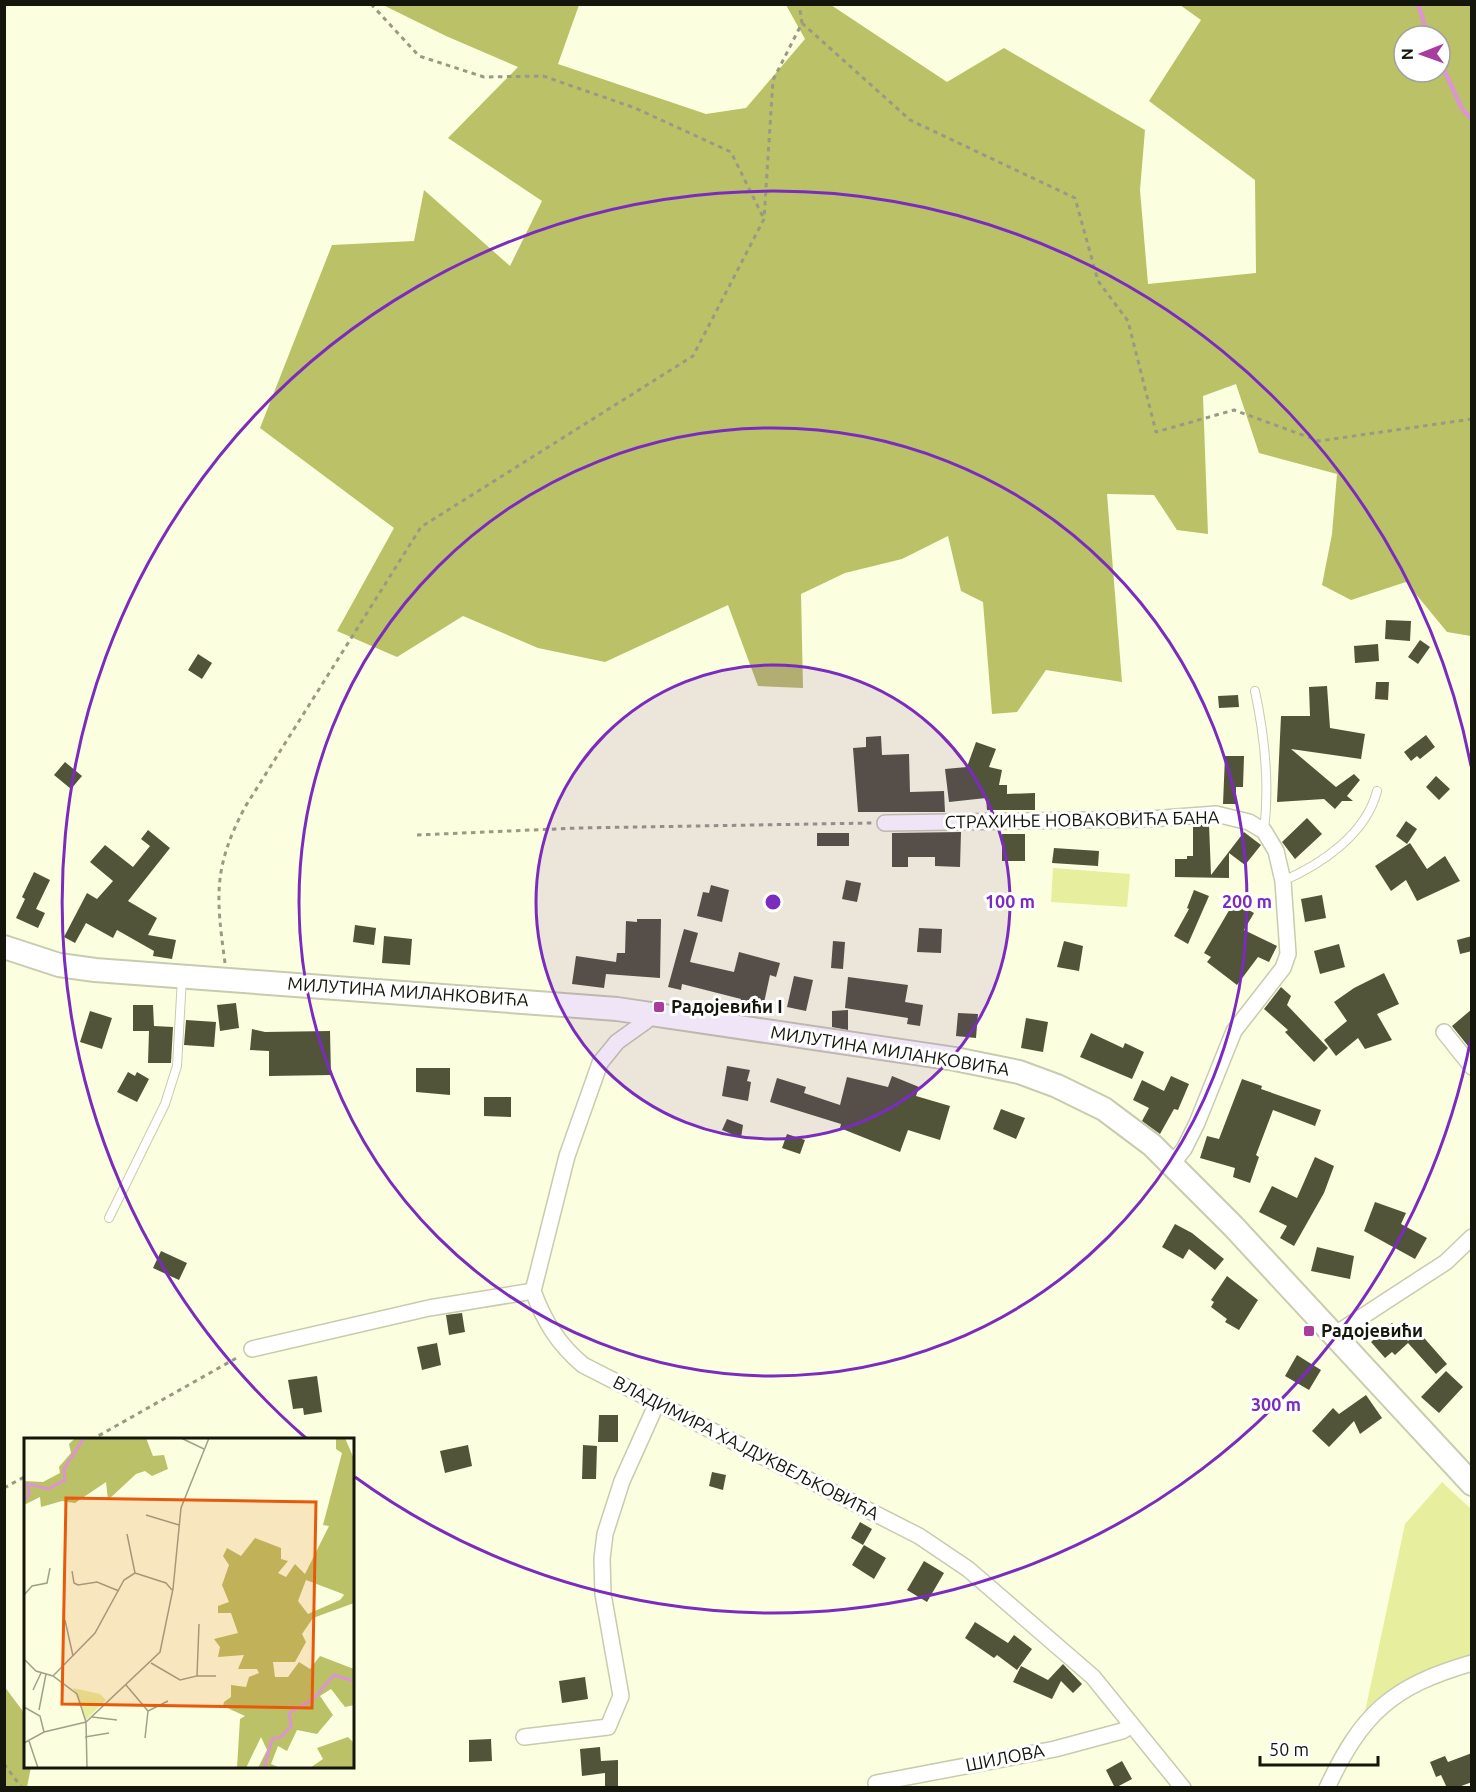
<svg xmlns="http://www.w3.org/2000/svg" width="1476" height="1792" viewBox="0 0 1476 1792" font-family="Ubuntu,sans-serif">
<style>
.green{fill:#e7ef9e}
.forest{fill:#bac167;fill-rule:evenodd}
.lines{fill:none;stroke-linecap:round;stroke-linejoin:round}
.stream{stroke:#dc95d1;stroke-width:4.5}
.building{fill:#515439}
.lane-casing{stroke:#c8cbad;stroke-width:10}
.street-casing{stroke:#c8cbad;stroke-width:18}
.secondary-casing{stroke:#c8cbad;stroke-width:26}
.path{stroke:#989b84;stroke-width:3;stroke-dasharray:4.5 4.5;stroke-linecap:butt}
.lane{stroke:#fff;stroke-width:8}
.street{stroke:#fff;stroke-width:15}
.secondary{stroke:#fff;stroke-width:22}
.ring{fill:none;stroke:#7b2cbf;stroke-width:3}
.poi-dot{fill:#a93d9d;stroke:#fff;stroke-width:2}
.labels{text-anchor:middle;stroke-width:6;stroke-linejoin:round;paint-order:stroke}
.street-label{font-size:18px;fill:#15160b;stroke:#fff}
.poi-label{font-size:18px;font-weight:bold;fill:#15160b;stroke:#fff;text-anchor:start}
.inset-river{fill:none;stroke:#dc95d1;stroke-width:3}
.inset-road{fill:none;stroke:#9fa28a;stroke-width:1.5}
.view{fill:#e8590c;fill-opacity:0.15;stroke:#e8590c;stroke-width:3}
.inset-edge{fill:none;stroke:#15160b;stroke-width:3}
.centre{fill:#7b2cbf;stroke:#fff;stroke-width:3}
.ring-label{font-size:18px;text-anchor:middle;font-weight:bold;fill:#7b2cbf;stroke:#fff;stroke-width:6;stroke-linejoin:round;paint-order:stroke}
</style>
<rect width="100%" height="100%" fill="#fbffdf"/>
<path class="green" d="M1053 868 1130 874 1127 907 1051 902Z
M1442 1482 1471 1509V1655L1418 1677 1363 1721 1405 1524Z"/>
<path class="forest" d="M383 5H579L558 64 706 114 746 108 805 39 786 5H831L947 82 1004 48 1145 130 1140 190 1148 284 1256 273 1255 180 1149 101 1201 20 1180 5H1471V636L1447 632 1406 582 1351 600 1322 585 1332 534 1337 474 1259 453 1236 384 1203 396 1208 534 1177 530 1154 495 1107 494 1122 682 1046 670 1017 712 992 714 983 602 961 591 948 536 902 559 845 573 801 594 803 688 758 686 728 605 605 662 538 648 463 616 397 657 337 631 394 528 260 428 332 245 414 241 424 190 510 266 542 201 448 138 518 67 446 36ZM1404 36H1440V72H1404Z
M4 1686 25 1714 26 1766 31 1767 27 1787H5Z"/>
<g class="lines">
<path class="stream" d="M1418 4 1428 36
M1440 61 1462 109 1472 119"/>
</g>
<path class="building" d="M1386 620 1411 621 1410 641 1385 639Z
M1420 640 1430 647 1418 664 1408 657Z
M1378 644 1379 661 1355 663 1354 646Z
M198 654 212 663 202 679 188 670Z
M1376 682H1389L1388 700 1375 699Z
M1327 686 1330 728 1365 734 1361 759 1291 749 1336 787 1354 774 1360 780 1347 796 1353 801H1342L1335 809 1324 799 1277 802 1281 716H1310L1309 687Z
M1238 695 1239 707 1219 708 1218 696Z
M1426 735 1435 747 1420 759 1417 756 1411 761 1404 752Z
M881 736 882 755 909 754 910 792 944 791 945 812H858L853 748 866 747V737Z
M976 742 996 749 989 767 1002 770 999 785H1007V794L1035 793V810H987L986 798 949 802 945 769 967 767Z
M1225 756H1244L1243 787H1236V804H1223Z
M65 762 82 776 71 789 54 775Z
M1436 776 1450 789 1439 800 1426 787Z
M1307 818 1322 834 1295 859 1282 842Z
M1406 821 1417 829 1407 844 1396 836Z
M1209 824 1211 875 1244 832 1261 845 1245 865 1229 853V878L1175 877V859H1187V856H1193V826Z
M148 830 170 848 128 901 157 918 148 935 176 940 172 959 153 956 154 951 117 930 113 938 86 923 75 943 64 937 87 893 97 899 113 881 90 862 105 845 133 867 150 846 141 839Z
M961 832 960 867 935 866V857H908V867H892V833Z
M817 833H849V846H817Z
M1002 834H1025V861H1002Z
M1410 843 1427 869 1445 856 1460 881 1417 901 1406 880 1391 891 1375 866Z
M1054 848 1099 851 1098 866 1052 863Z
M34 872 50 880 36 909 45 913 38 928 16 918 25 899 22 897Z
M846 880 861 883 857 902 842 899Z
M711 885 729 890 722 922 697 916 703 892 709 893Z
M1194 890 1209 896 1188 944 1174 936 1189 909 1187 908Z
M1322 895 1326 918 1305 922 1301 899Z
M1234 902 1254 913 1244 930 1277 946 1269 962 1258 957 1237 985 1207 962 1211 957 1204 953Z
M637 919H661L660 978 606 974 604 988 572 984 576 956 616 962 617 953H625L626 921 637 922Z
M355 925 376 928 374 945 353 942Z
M919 928 942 929 941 953 917 952Z
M684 929 698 933 690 962 734 972 739 952 780 963 776 977 770 975 762 1012 739 1007 741 999 682 984 681 990 668 987Z
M384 936 412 939 410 965 382 963Z
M1472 936V951L1460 954 1457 940Z
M833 941 845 942 843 969 831 968Z
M1064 941 1083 946 1079 971 1057 967Z
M1339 944 1345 967 1320 974 1314 951Z
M1384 973 1399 1004 1377 1014 1392 1040 1365 1049 1358 1038 1336 1056 1324 1040 1347 1021 1334 1002 1354 988Z
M794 976 813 980 806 1011 787 1007Z
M848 977 908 985 905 1002 923 1005 920 1026 907 1024 908 1018 845 1008Z
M1281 987 1291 996 1287 1005 1328 1048 1314 1062 1285 1032 1288 1030 1264 1009Z
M236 1003 239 1028 220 1031 217 1005Z
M133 1005H153L154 1026 173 1027 171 1063H148L149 1031H133Z
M1472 1009V1051L1452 1026Z
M848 1010V1030L832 1027V1011Z
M90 1011 112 1018 102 1049 80 1042Z
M958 1013 978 1014 976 1038 956 1036Z
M1026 1018 1048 1022 1043 1052 1021 1048Z
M186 1020 216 1022 214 1047 184 1045Z
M252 1029 265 1032 330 1031 331 1075 269 1076V1051L250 1050Z
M1091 1033 1123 1048 1125 1043 1144 1052 1132 1079 1080 1057Z
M727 1066 750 1070 747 1081 751 1082 748 1101 722 1096Z
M416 1068H450V1095L416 1092Z
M128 1072 135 1076 137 1072 149 1079 137 1102 117 1092Z
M892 1076 919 1087 916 1096 950 1106 940 1140 908 1130 900 1152 840 1128 841 1124 770 1102 777 1078 806 1087 804 1093 840 1105 847 1077 888 1087Z
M1171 1076 1189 1084 1178 1110 1174 1109 1160 1134 1142 1121 1149 1108 1133 1100 1142 1080 1164 1091Z
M1242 1079 1262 1086 1261 1089 1321 1110 1315 1126 1273 1110 1256 1155 1259 1157 1250 1183 1233 1177 1235 1168 1200 1158 1207 1136 1219 1139Z
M484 1097H511V1117L484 1116Z
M1001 1109 1025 1118 1016 1139 993 1129Z
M727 1119 743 1125 741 1138 722 1130Z
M787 1134 805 1140 800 1154 782 1148Z
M1315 1157 1334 1166 1324 1193 1294 1246 1280 1238 1287 1226 1259 1212 1272 1186 1297 1198Z
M1375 1202 1406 1213 1401 1224 1427 1238 1415 1259 1364 1231Z
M1175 1224 1192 1233 1224 1259 1215 1270 1189 1249 1183 1259 1162 1247Z
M1317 1247 1354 1256 1350 1279 1311 1271Z
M161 1251 187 1263 179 1280 153 1268Z
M1227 1276 1258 1300 1239 1330 1225 1322 1227 1319 1211 1307 1214 1302 1211 1300Z
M462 1313 465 1332 449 1335 446 1315Z
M1392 1323 1408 1341 1418 1331 1447 1364 1436 1374 1408 1343 1395 1355 1392 1352 1385 1358 1371 1342Z
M437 1343 441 1365 422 1370 417 1347Z
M1297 1355 1321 1370 1309 1390 1285 1376Z
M1446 1371 1463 1387 1439 1413 1421 1397Z
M317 1376 322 1412 304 1415 303 1408 293 1409 288 1380Z
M1366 1395 1382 1418 1360 1434 1354 1421 1329 1447 1312 1431 1333 1408 1339 1414Z
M599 1415H618V1442H598Z
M468 1445 472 1466 445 1473 440 1451Z
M583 1445 597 1446 596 1479H582Z
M712 1472 726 1475 723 1490 709 1486Z
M860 1522 872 1529 863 1545 851 1538Z
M864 1545 886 1558 874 1579 852 1565Z
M924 1561 944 1573 927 1602 907 1590Z
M975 1622 1008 1643 1014 1635 1032 1649 1017 1670 997 1655 994 1658 965 1638Z
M1063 1664 1082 1684 1073 1693 1061 1681 1052 1699 1013 1682 1021 1666 1048 1680Z
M585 1677 588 1699 562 1703 559 1681Z
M491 1739 492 1761 469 1762V1740Z
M600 1747 601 1761 618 1760V1788H605V1773L582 1776 580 1749Z
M1472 1753V1782L1456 1788H1447L1441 1775 1436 1777 1430 1762 1445 1756 1448 1762Z
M1122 1761 1132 1779 1115 1788 1106 1770Z"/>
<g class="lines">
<defs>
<path id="lane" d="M1255 691C1265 738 1270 783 1264 831
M1283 881C1322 864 1366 834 1377 791
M109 1218 165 1104 177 1066 182 978"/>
<path id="street" d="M885 823 1150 819 1216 814 1249 822 1264 831 1276 851 1283 881 1288 954 1283 968 1234 1031 1197 1123 1184 1149 1172 1164
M652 1014 645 1022 617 1042 600 1063 567 1156 533 1291C544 1321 558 1344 583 1365L919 1536 968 1569 1093 1677 1183 1788
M1444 1032 1472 1067
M1334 1335 1446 1262 1472 1237
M252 1349 429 1308 533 1291
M524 1737 608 1727 621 1696 603 1594 602 1559 605 1534 622 1481 657 1403
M876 1783 1055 1749 1122 1731 1132 1725
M1327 1788C1362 1713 1392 1686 1472 1663"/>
<path id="secondary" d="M4 947 59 965 95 970 617 1009 955 1059 1019 1072 1057 1086 1104 1109 1152 1145 1233 1226 1472 1484"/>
</defs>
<use href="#lane" class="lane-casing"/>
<use href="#street" class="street-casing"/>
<use href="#secondary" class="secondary-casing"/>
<path class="path" d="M371 4 419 56 484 77 543 76 635 108 731 152 763 217
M802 23 910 120 1075 198 1098 281 1128 321 1156 432 1234 410 1319 441 1472 419
M417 835 578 828 872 823
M225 963C216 896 213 868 245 807L421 527 693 356 764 219 773 80 802 23 799 4
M91 1440 240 1356
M4 1488 26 1476
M4 1764 22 1788"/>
<use href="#lane" class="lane"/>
<use href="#street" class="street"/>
<use href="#secondary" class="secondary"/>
</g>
<circle cx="773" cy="902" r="237" fill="#7b2cbf" fill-opacity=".12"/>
<g class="ring">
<circle cx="773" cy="902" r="237"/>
<circle cx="773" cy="902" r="474"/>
<path d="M1471 1038A711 711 0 0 1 355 1477M307 1439A711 711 0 1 1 1471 766"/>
</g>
<g class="poi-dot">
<rect x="653" y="1001" width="12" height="12" rx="3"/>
<rect x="1303" y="1325" width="12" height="12" rx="3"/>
</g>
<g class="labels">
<g class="street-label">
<text transform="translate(1082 820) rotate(-1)" y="6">СТРАХИЊЕ НОВАКОВИЋА БАНА</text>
<text transform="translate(408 992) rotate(4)" y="6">МИЛУТИНА МИЛАНКОВИЋА</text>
<text transform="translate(890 1051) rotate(9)" y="6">МИЛУТИНА МИЛАНКОВИЋА</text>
<text transform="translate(746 1448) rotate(27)" y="6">ВЛАДИМИРА ХАЈДУКВЕЉКОВИЋА</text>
<text transform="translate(1005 1758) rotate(-11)" y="6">ШИЛОВА</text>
</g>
<g class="poi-label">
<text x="671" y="1013">Радојевићи I</text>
<text x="1321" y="1337">Радојевићи</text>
</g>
</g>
<g transform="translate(24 1438)">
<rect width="330" height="330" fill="#fbffdf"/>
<path d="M49 250 76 256 82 262 62 282Z" fill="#e7ef9e"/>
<path d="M51 0H122L129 18 140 17 144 31 128 38 121 33 112 36 84 62 82 44 51 65 38 63 17 69 16 59 0 67V43L19 44 36 35 35 29 47 15 45 6ZM312 0H321L330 21V165L289 180 278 196 282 204 271 224H249L251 239H264L275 224 286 231 296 218 330 231V267L321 269 307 251 296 258 309 277 293 296 273 292 263 313 254 308 247 326 256 330H234L243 312 237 299 222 330H213L216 281 221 278 199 268 200 264 207 259V247L222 249 225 239 235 235 233 231H214L220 217 194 219 196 209 190 201 214 195 207 175H194V168L205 164 198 147 205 127 199 118 203 110 217 118 231 100 257 110V121L264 123 254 135 262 139 271 126 281 136 305 88 299 87 318 15 312 11ZM282 142 319 156 320 157 316 162 284 176 274 163ZM324 299 330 305V330H286L299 321 293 310Z" fill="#bac167" fill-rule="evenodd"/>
<path class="inset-river" d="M0 62 5 57 4 46 24 51 41 42 40 31 60 0M240 330 248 301 257 299 267 288 265 275 289 261 310 237 330 243"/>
<path class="inset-road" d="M157 0 180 11M122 77 155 87M103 96 111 135M48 133 50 145 54 147 73 144 95 153M111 135 142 145 148 152M0 157 8 148 23 145 26 130M41 182 49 218M0 221 12 233 29 238 53 256 62 284 63 330M127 225 156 242 173 238 175 186M29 238 71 195 100 142 111 135M173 238H192M102 247 124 273 144 263M9 252 17 235M0 269 16 278 20 294M15 272 22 236M68 279 93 282M61 299 85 295M121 300 124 273M5 303 14 330M0 305 20 294 62 284 136 214 149 151 157 70 185 0"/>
<path class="view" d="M42 60 292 64 288 270 38 266Z"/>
<rect width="330" height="330" class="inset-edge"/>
</g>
<circle cx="773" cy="902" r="9" class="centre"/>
<g class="ring-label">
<text x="1010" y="908">100 m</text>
<text x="1247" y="908">200 m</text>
<text x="1276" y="1411">300 m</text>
</g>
<rect width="1476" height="1792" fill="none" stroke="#15160b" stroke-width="12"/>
<g transform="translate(1422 54) rotate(269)"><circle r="28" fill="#ffffff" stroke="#a1a29d" stroke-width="1.5"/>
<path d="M0-4.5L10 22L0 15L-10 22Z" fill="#a93d9d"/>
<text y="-9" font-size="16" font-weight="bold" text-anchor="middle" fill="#15160b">N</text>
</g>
<path d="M1260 1756v9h118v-9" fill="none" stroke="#15160b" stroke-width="3"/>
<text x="1269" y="1756" font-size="18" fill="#15160b" stroke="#ffffff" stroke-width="4.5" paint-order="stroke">50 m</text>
</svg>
